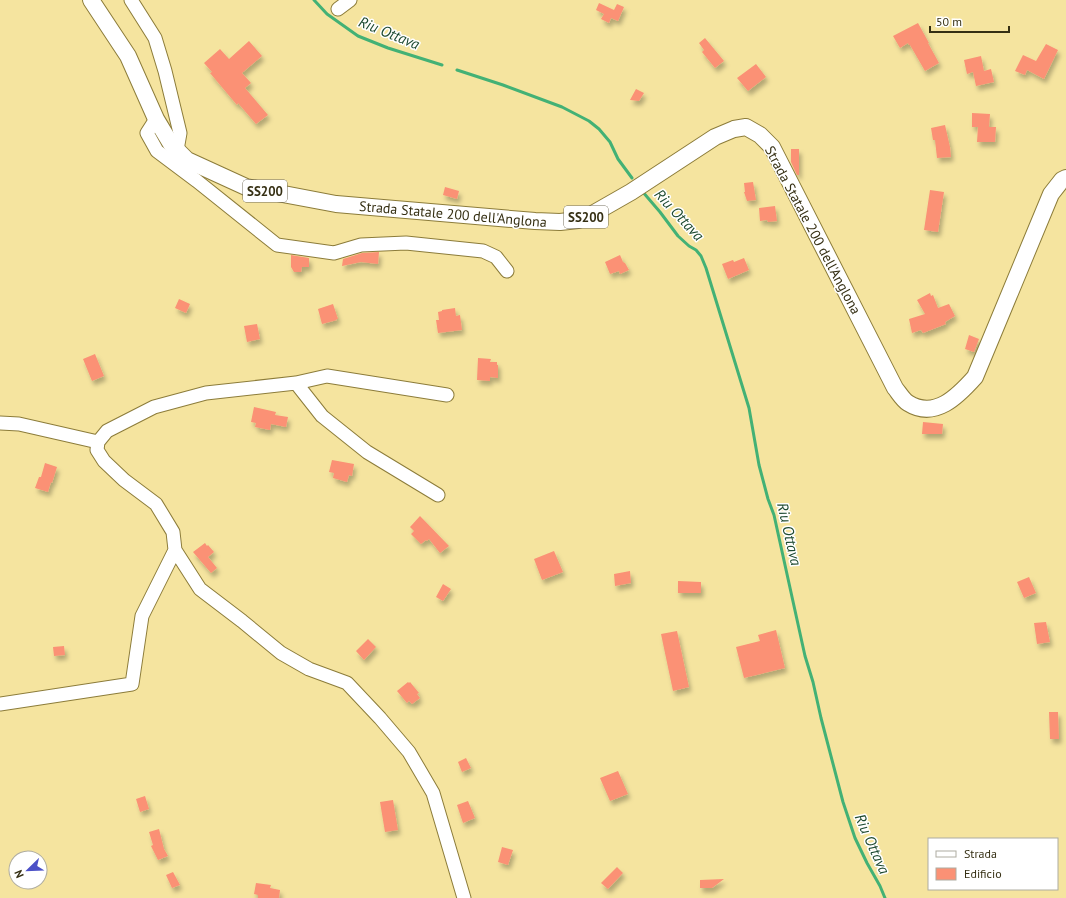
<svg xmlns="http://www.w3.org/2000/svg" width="1066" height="898" viewBox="0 0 1066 898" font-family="'PT Sans',sans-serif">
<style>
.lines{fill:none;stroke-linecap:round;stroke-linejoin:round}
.stream{stroke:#43b175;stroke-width:3}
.building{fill:#fb9175;filter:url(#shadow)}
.minor-casing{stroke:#8c7c3a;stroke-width:15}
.major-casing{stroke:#8c7c3a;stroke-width:18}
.minor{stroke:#fff;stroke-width:13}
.major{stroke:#fff;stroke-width:16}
.labels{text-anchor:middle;stroke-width:3;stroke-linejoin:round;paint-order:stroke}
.shield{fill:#fff;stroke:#726d5a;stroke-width:1}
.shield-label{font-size:13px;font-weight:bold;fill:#352f13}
.street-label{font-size:14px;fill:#352f13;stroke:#fff}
.water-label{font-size:15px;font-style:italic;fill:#1e4a30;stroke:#fff}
</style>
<defs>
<filter id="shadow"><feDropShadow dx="2.5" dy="4.5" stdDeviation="2" flood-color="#0004"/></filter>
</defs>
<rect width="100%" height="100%" fill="#f5e49f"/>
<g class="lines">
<path class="stream" d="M314 0 327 14 358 36 388 48 442 65
M457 70 503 85 562 107 589 121 599 129 610 142 618 159 632 178
M642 191 660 212 678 236 689 246 696 250 701 256 706 268 749 408 759 465 768 499 774 515 805 656 813 682 821 718 843 802 855 838 867 863 880 886 885 898"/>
</g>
<path class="building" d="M599 3 614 10 617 4 624 7 618 21 611 18 609 23 601 19 604 14 596 10Z
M918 23 929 43H928L939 63 925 71 910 45H909L908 43 900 48 893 36Z
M705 38 724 61 715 68 702 52 704 50 699 43Z
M249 41 262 56 242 73 251 83 245 88 268 115 256 124 238 103 237 105 210 73 212 72 204 63 220 49 229 59Z
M1046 44 1058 50 1044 79 1027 70 1025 75 1015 71 1023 55 1036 61Z
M981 56 984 71 991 69 994 82 976 86 973 72 967 74 964 60Z
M756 64 766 77 748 91 737 78Z
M636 89 644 93 639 101 630 100Z
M972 113 990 114 989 127H996L995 142H977L978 127H972Z
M945 125 950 147 951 157 937 158 935 140H933L931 128Z
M791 149H799V175H797L791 162Z
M753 182 756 200 747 201 744 192H745L744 183Z
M445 187 459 191 457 199 443 195Z
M930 190 944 192 938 232 924 230Z
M775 206 777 221 768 222 767 220 760 221 759 208Z
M379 252 378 264 361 262 342 266 343 259 362 253Z
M291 255 309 258V267H302L301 272H294L291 267Z
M620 255 623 262 625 263 629 270 620 274 619 271 610 274 605 262Z
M744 258 749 270 728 279 722 264 733 260 734 262Z
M930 293 931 296 933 295 938 308 949 304 955 316 945 322 946 324 923 333 921 330 912 333 909 319 925 314 917 300Z
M179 299 190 304 186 313 175 308Z
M333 304 338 319H336L337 320 322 324 318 309Z
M455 308 456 316 460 315 462 330 438 333 436 320H439L438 312 442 311V310Z
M257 324 260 339 247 342 244 326Z
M969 335 979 339 974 352 965 349Z
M95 354 104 376 92 381 83 359Z
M478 358 491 359 490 362H497V365H498V378L490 377V381L477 380Z
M254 407 276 412 275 415 288 417 286 427 271 424 270 430 255 427 256 423 251 422Z
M923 422 943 424 942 434H922Z
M332 460 354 464 352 476 349 475 347 482 333 478 334 473 329 472Z
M45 463 57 467 52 483 51 482 48 492 35 488 39 477H41Z
M420 516 449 546 440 553 429 539 427 541 426 540 421 544 411 534 414 531 410 527Z
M205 543 207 546 208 545 214 552 208 557 217 568 211 573 193 552Z
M554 551 563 572 542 580 534 559Z
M630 571 631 583 615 586 614 574Z
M1029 577 1036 593 1024 598 1017 582Z
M678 581 701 582V593H678Z
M443 584 451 589 443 601 436 597Z
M1046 622 1050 642 1037 644 1034 623Z
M776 630 785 668 744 678 736 647 760 641 758 635Z
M677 631 689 687 673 691 661 634Z
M368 639 376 647 364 660 356 651Z
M64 646 65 655 54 656 53 647Z
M408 682 409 683 410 682 419 693 417 694 420 698 412 704 409 701 407 703 397 691Z
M1049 712H1058L1059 739H1050Z
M466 758 471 768 462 772 458 762Z
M618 771 628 794 610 801 600 778Z
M145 796 149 809 140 812 136 799Z
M393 800 398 830 385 832 380 802Z
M468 801 475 818 463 823 457 805Z
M159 829 164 849 168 856 158 860 151 846 153 845 149 832Z
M502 847 513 850 508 865 498 862Z
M617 867 623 873 608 889 601 883Z
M173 872 180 885 172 888 166 875Z
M724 879 712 888H700V880Z
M256 883 271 885 270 888 280 890 279 898H258V895L254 894Z"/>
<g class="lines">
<defs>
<path id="minor" d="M131 0 155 38 165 71 180 133 177 150
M338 9 350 0
M156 119 147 133 157 151 197 181 277 245 334 253 361 245 406 243 483 251 496 257 507 271
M296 383 322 416 367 452 438 495
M447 395 327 376 296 383 206 393 154 407 107 431 98 442 97 450 104 461 124 480 156 504 173 532 175 550 200 589 242 621 281 653 309 669 347 683 380 718 409 752 433 793 464 898
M0 423 19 424 98 442
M0 704 132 684 142 616 175 550"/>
<path id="major" d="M91 0 128 56 156 119 171 144 187 160 246 187 336 204 535 221 560 222 578 220 589 216 631 192 715 137 734 129 746 127 760 135 772 147 895 388C899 393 903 400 908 403 935 420 958 396 975 377L1051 194 1062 180 1066 178"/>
</defs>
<use href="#minor" class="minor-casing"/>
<use href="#major" class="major-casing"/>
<use href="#minor" class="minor"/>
<use href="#major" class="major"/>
</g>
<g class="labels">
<g class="shield">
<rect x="243" y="180" width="44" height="22" rx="3"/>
<rect x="564" y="206" width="44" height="22" rx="3"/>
</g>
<g class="shield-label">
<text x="265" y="196">SS200</text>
<text x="586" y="222">SS200</text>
</g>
<g class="street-label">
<text transform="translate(453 214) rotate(5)" y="5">Strada Statale 200 dell'Anglona</text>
<text transform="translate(813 230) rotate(62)" y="5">Strada Statale 200 dell'Anglona</text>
</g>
<g class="water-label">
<text transform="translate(389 33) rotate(22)" y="5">Riu Ottava</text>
<text transform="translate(679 215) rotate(47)" y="5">Riu Ottava</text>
<text transform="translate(789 534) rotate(77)" y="5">Riu Ottava</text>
<text transform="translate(872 844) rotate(66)" y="5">Riu Ottava</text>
</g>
</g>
<rect x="928" y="838" width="130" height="52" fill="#ffffff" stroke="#aeaca1"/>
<rect x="936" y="851" width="20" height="6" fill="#ffffff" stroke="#aeaca1"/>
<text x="964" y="858" font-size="12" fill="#352f13">Strada</text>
<rect x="936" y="868" width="20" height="12" fill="#fb9175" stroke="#aeaca1"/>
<text x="964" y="878" font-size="12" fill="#352f13">Edificio</text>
<g transform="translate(28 870) rotate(247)"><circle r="19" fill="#ffffff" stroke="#aeaca1"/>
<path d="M0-3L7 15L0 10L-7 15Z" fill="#4c51c7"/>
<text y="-6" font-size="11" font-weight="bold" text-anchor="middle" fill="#352f13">N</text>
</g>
<path d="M930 26v6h79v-6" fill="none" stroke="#352f13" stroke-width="2"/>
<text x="936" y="26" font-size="12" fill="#352f13" stroke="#ffffff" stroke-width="3" paint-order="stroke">50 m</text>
</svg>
